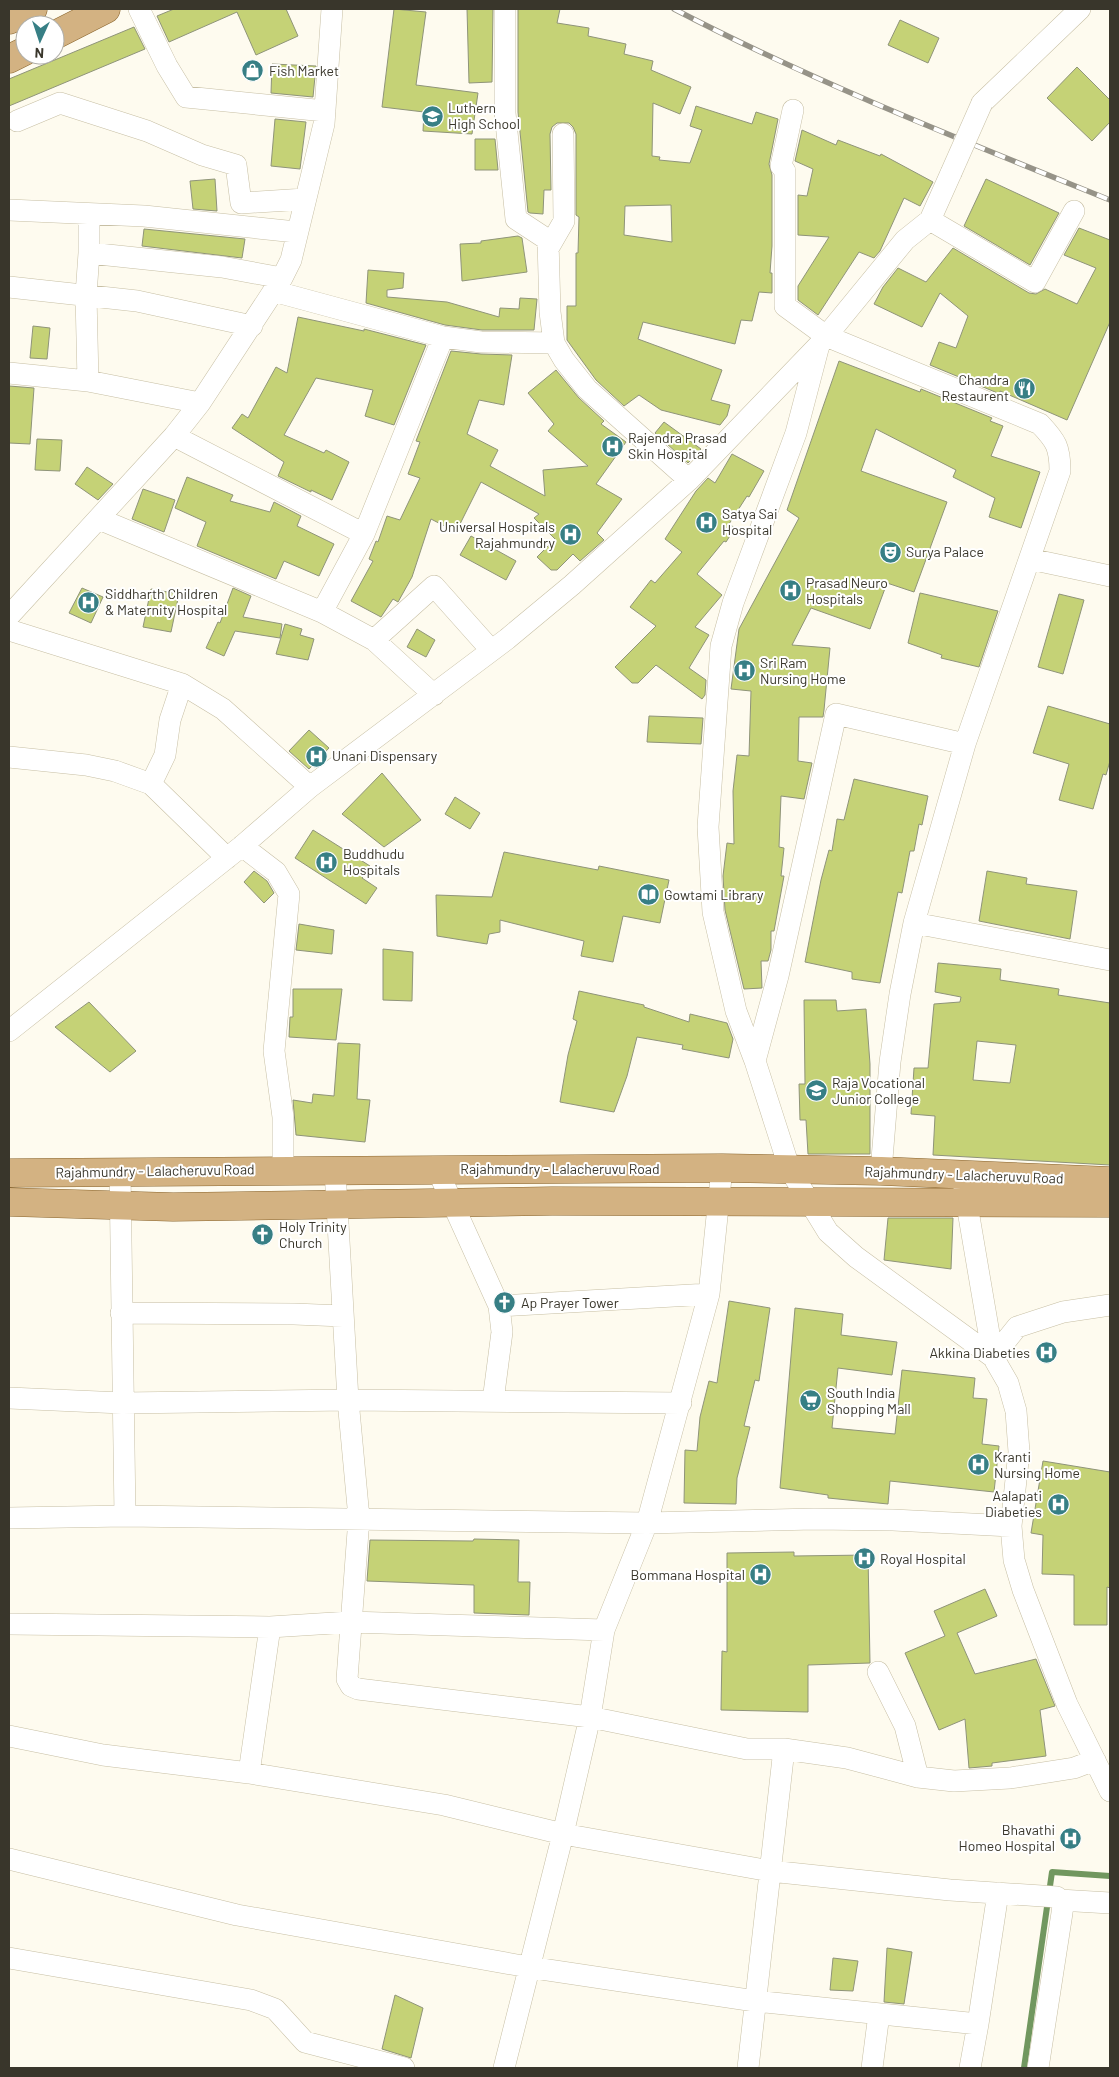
<svg xmlns="http://www.w3.org/2000/svg" width="1119" height="2077" viewBox="0 0 1119 2077" font-family="Barlow,sans-serif">
<style>
.lines{fill:none;stroke-linecap:round;stroke-linejoin:round}
.stream{stroke:#71975f;stroke-width:6}
.building{fill:#c5d276;stroke:#8f9479;fill-rule:evenodd}
.minor-casing{stroke:#c7bfa4;stroke-width:22}
.major-casing{stroke:#8a652d;stroke-width:29}
.minor{stroke:#fff;stroke-width:21}
.major{stroke:#d3b282;stroke-width:28}
.rail-casing{stroke:#969388;stroke-width:5.5}
.rail{stroke:#fff;stroke-width:4;stroke-dasharray:11;stroke-linecap:butt}
.minor-bridge-casing{stroke:#c7bfa4;stroke-width:22;stroke-linecap:butt}
.minor-bridge{stroke:#fff;stroke-width:21}
.labels{text-anchor:middle;stroke-width:4;stroke-linejoin:round;paint-order:stroke}
.poi-label{font-size:14px;fill:#39362b;stroke:#fff;text-anchor:start}
.street-label{font-size:14px;fill:#39362b;stroke:#fff}
</style>
<rect width="100%" height="100%" fill="#fefbef"/>
<g class="lines">
<path class="stream" d="M1024 2068 1052 1872 1110 1876"/>
</g>
<path class="building" d="M174 9H286L298 36 256 55 237 12 169 42 157 16Z
M394 9 426 12 416 85 478 93 472 134 423 131 424 112 382 107Z
M467 9H493L492 82 469 83Z
M518 9H560L557 23 589 28 588 36 626 44 624 54 653 61 651 70 691 87 680 114 653 103 652 156 660 157 659 160 690 163 702 130 690 126 696 106 752 124 756 112 778 119 769 164 772 175V246L770 273H772V293L759 292 752 321 741 320 735 344 643 322 638 339 722 370 711 400 730 405 727 416 720 425 661 410 639 395 624 406 596 380 567 340V306H576V253H578L579 217 576 215V134L573 127 569 123H557L552 127 550 134 551 190H544L543 214 530 213 528 212 518 112ZM671 205 672 242 624 235 625 206Z
M900 20 939 38 928 63 888 45Z
M134 27 145 49 9 106V79Z
M272 64 316 66 313 97 271 93Z
M1077 67 1110 100V122L1092 141 1047 98Z
M275 119 306 122 300 169 271 166Z
M802 130 836 145 838 140 880 156 881 154 933 182 920 206 904 198 880 251 874 258 859 252 818 315 798 300V286L829 237 798 235V195L807 196 813 169 795 161Z
M475 139H495L498 170H475Z
M215 179 217 211 193 209 190 181Z
M986 179 1059 213 1030 265 964 226Z
M1079 228 1110 240V322L1067 420 1000 391V394L930 365 939 342 956 348 968 316 940 293 922 327 874 304 883 287 898 268 926 282 953 248 1029 293 1036 294 1045 289 1077 304 1096 268 1064 255Z
M144 229 245 239 242 258 142 246Z
M518 236 522 238 527 272 462 281 460 244 481 243V241Z
M368 270 404 273 403 288 387 290V297L447 302 499 317 500 308 519 309 520 298 537 299 534 330H482L445 325 366 303Z
M298 317 364 331V329L426 345 394 425 365 416 373 390 316 378 284 435 324 453 326 450 349 462 332 500 311 490V492L278 476 284 462 232 428 242 414 248 418 276 367 287 373Z
M33 326 50 328 47 359 30 358Z
M451 351 481 354 512 355 504 405 479 400 467 434 498 450 490 466 545 496 543 470 588 466 548 431 554 424 528 393 556 370 579 398 604 421 601 424 626 442 596 484 622 499 597 533 604 540 580 561 573 554 557 570H551L537 557 555 539 534 518 539 514 481 482 456 532 431 519 412 577 398 602 393 599 381 617 351 601 373 561 369 559 376 541 378 542 387 516 400 520 420 478 408 474 420 442 416 441Z
M839 361 920 392 921 389 992 418 990 421 1003 426 991 456 1040 472 1021 528 989 517 995 498 953 477 956 470 876 429 861 471 947 502 914 592 887 583 870 629 811 608 792 645 830 648 824 710 823 717H799L798 761 812 763 804 799 781 796 779 847 784 848 781 876H784L774 931H771V950L768 961H761L762 988 744 989 725 910 723 876 727 843 734 844 733 791 737 755 749 756 751 691 731 689 739 629 799 518 787 510Z
M9 386 34 388 30 444 9 443Z
M664 422 701 449 688 463 655 433Z
M37 439 62 440 60 471 35 470Z
M732 454 764 471 749 497 747 496 729 524 735 528 726 542 724 541 697 574 722 595 695 627 709 635 689 668 706 680 705 695 702 699 656 665 638 683H632L615 667 656 626 630 607 651 580 655 583 682 552 665 539 696 491 708 478 715 483Z
M87 467 113 484 98 500 75 484Z
M187 477 233 495 230 501 270 512 274 502 301 516 297 526 334 544 319 576 284 561 276 579 197 546 206 522 175 508Z
M143 489 175 500 164 532 132 519Z
M471 536 516 561 506 580 460 555Z
M82 588 103 597 91 623 69 613Z
M233 588 251 596 243 617 282 624 280 638 235 631 224 656 206 648 218 622 220 623Z
M151 589 179 594 171 632 143 627Z
M920 593 998 611 979 667 941 658 942 655 908 643Z
M1059 594 1084 600 1063 674 1038 667Z
M285 624 302 629 300 635 314 639 308 660 276 654Z
M417 629 435 640 426 657 407 647Z
M1048 706 1110 724V761L1106 775 1103 774 1093 809 1059 800 1069 764 1033 753Z
M649 716 703 718 701 744 647 742Z
M309 730 329 748 309 769 289 751Z
M382 773 421 820 384 847 342 814Z
M854 779 928 796 922 825 919 824 914 851H910L902 893 898 892 880 983 852 979V972L805 962 821 880 829 850 832 851 837 819 844 820Z
M455 797 480 813 470 829 445 814Z
M313 830 370 866 362 878 377 888 366 904 295 858Z
M504 852 598 870 599 866 669 880 660 923 623 916 613 962 581 956 584 941 500 920V932L489 934 487 944 437 936 436 895 492 897Z
M254 871 267 881 274 893 264 903 244 882Z
M987 871 1027 878 1026 884 1077 891 1070 939 979 921Z
M299 924 334 930 332 954 296 950Z
M383 949 413 952 412 1001 383 1000Z
M938 963 1001 969 1000 980 1059 989 1058 995 1110 1003V1165L933 1155 935 1116 911 1114 914 1068H928L934 1004 960 1002 961 997 935 992ZM977 1041 1016 1045 1010 1083 973 1080Z
M293 989H342L336 1040 289 1037 290 1017H293Z
M579 991 644 1005V1007L689 1022 690 1014 727 1023 733 1039 729 1058 682 1049 683 1045 637 1037 627 1076 614 1112 560 1102 568 1055 577 1021 573 1019Z
M804 1000H836L837 1011 866 1009 870 1064V1154H808L806 1120H800L799 1084H805Z
M89 1002 136 1051 110 1072 55 1027Z
M338 1043 360 1044 357 1099 370 1100 365 1142 296 1135 293 1100 312 1103 313 1094 334 1096Z
M888 1218H953L951 1269 884 1260Z
M729 1301 770 1308 759 1381 755 1380 744 1426 750 1427 737 1478 736 1504 684 1503 685 1450 697 1451 700 1417 709 1381 717 1383Z
M795 1308 843 1314 841 1335 897 1342 892 1375 838 1368 832 1428 895 1434 902 1370 975 1378 973 1398 987 1399 982 1444 999 1446 994 1492 890 1481 888 1504 828 1498V1495L780 1488Z
M1043 1461 1110 1472V1588L1107 1587V1625H1074V1575L1042 1574 1043 1535 1031 1533Z
M474 1539 519 1540 518 1582H530L529 1615 474 1613V1585L367 1581 370 1540 473 1541Z
M794 1552V1556L868 1555 870 1663 808 1665V1712L721 1710 722 1651 727 1652V1553Z
M985 1589 997 1616 957 1633 975 1674 1036 1659 1055 1706 1040 1710 1046 1756 992 1763V1766L969 1768 965 1719 939 1730 905 1653 945 1636 934 1611Z
M887 1948 912 1952 904 2004 884 2002Z
M833 1958 858 1961 853 1991 830 1990Z
M395 1995 423 2008 411 2058 382 2049Z"/>
<g class="lines">
<defs>
<path id="minor" d="M139 9 167 66 186 97 325 111
M505 9V113L516 219 548 240 550 312 554 343 564 360 587 389 689 480
M982 103 1080 9
M793 110 781 166 785 171V306L826 336 1040 424C1056 441 1060 447 1060 471L965 744 914 923 900 994 890 1062 881 1171
M17 121 60 103 147 131 202 155 236 165 241 203 305 199
M9 210 144 216 296 232
M930 220 1035 282 1074 211
M549 247 564 221 563 134
M89 253 222 267 282 278
M9 287 137 301 252 326
M273 291 443 337 481 342 554 343
M819 345 796 433 733 603 721 646 708 827 713 912 736 1011 755 1061 790 1170 828 1232 856 1257 993 1357 1008 1383 1016 1411 1019 1452 1011 1526 1014 1560 1023 1590 1067 1704 1110 1791
M9 373 88 381 200 403
M88 381 86 295 89 253V214
M174 436 364 534 443 337
M99 519 322 612 374 640 434 695
M1030 559 1110 576
M322 612 364 534
M9 616 174 436 200 403 282 278 291 260 324 124 332 9
M9 630 182 684 223 709 310 787
M374 640 434 586 491 650
M9 757 86 765 115 771 151 784 227 858
M151 784 165 755 170 720 182 684
M242 846 276 872 289 894 274 1051 283 1117V1170
M914 923 1110 960
M9 1031 242 846 310 787 507 639 572 585 689 480 819 345 905 240 930 220 951 173
M755 1061 778 976 836 714 965 744
M437 1169 499 1306 502 1332 493 1401
M335 1170 348 1400 359 1518 347 1679 351 1686 358 1689 590 1717 747 1749H784L847 1758 918 1777 954 1781 1010 1778 1074 1768 1095 1760
M120 1172 125 1516
M964 1187 993 1357
M499 1306 709 1294
M121 1313 294 1314 343 1316
M993 1357 1017 1327 1063 1312 1110 1305
M9 1398 122 1403 348 1400 681 1403
M9 1518 125 1516 647 1523 814 1519 893 1520 1011 1526
M9 1624 270 1627 350 1622 604 1630
M878 1672 905 1726 918 1777
M9 1736 103 1755 249 1773 444 1805 563 1834 770 1871 950 1890 1057 1897 1063 1903 1062 1913 1038 2068
M249 1773 270 1627
M9 1859 237 1915 528 1967 755 2001 978 2024 998 1893
M1059 1900 1110 1903
M9 1958 251 2000 275 2009 305 2042 404 2068
M504 2068 563 1834 590 1717 604 1630 647 1523 709 1294 722 1168
M748 2068 784 1749
M872 2068 879 2014
M970 2068 978 2024"/>
<path id="major" d="M9 20 33 9
M55 35 106 9
M9 59 25 51
M9 1173 722 1168 881 1171 1110 1181
M9 1202 173 1207 552 1201 1110 1203"/>
</defs>
<use href="#minor" class="minor-casing"/>
<use href="#major" class="major-casing"/>
<use href="#minor" class="minor"/>
<use href="#major" class="major"/>
<defs>
<path id="rail" d="M674 9C814 82 964 141 1110 200"/>
</defs>
<use href="#rail" class="rail-casing"/>
<use href="#rail" class="rail"/>
<defs>
<path id="minor-bridge" d="M951 173 982 103"/>
</defs>
<use href="#minor-bridge" class="minor-bridge-casing"/>
<use href="#minor-bridge" class="minor-bridge"/>
</g>
<defs>
<symbol id="shop-disc" viewBox="-11 -11 22 22"><circle r="9.5" fill="#377f85" stroke="#fff"/><path d="M-5-2.5h2.3a2.7 3.5 0 0 1 5.4 0H5L5.5 6h-11ZM-1.5-2.5h3a1.5 2.3 0 0 0-3 0Z" fill="#fff"/></symbol>
<symbol id="school-disc" viewBox="-11 -11 22 22"><circle r="9.5" fill="#377f85" stroke="#fff"/><path d="M0-5L7-2L0 1L-7-2ZM-4 1L0 2.5L4 1V4Q0 6-4 4Z" fill="#fff"/></symbol>
<symbol id="restaurant-disc" viewBox="-11 -11 22 22"><circle r="9.5" fill="#377f85" stroke="#fff"/><path d="M-5-6h1v4h1v-4h1v4h1v-4h1v5L-1.5 .5V6h-2V.5L-5-1ZM5-6V6H3V1.5H1.5Q1.5-4 5-6Z" fill="#fff"/></symbol>
<symbol id="hospital-disc" viewBox="-11 -11 22 22"><circle r="9.5" fill="#377f85" stroke="#fff"/><path d="M-5-5h3v3.5h4V-5h3V5h-3V1.5h-4V5h-3Z" fill="#fff"/></symbol>
<symbol id="theatre-disc" viewBox="-11 -11 22 22"><circle r="9.5" fill="#377f85" stroke="#fff"/><path d="M-5-5.5Q0-4 5-5.5V0Q5 5 0 6Q-5 5-5 0ZM-3.3-2.5H-1v1.5H-3.3ZM1-2.5H3.3v1.5H1ZM-2.8 1Q0 5.5 2.8 1Z" fill="#fff"/></symbol>
<symbol id="library-disc" viewBox="-11 -11 22 22"><circle r="9.5" fill="#377f85" stroke="#fff"/><path d="M-6-4Q-3-5.5-.7-3.5V5Q-3 3-6 4ZM6-4Q3-5.5 .7-3.5V5Q3 3 6 4Z" fill="#fff"/></symbol>
<symbol id="university-disc" viewBox="-11 -11 22 22"><circle r="9.5" fill="#377f85" stroke="#fff"/><path d="M0-5L7-2L0 1L-7-2ZM-4 1L0 2.5L4 1V4Q0 6-4 4Z" fill="#fff"/></symbol>
<symbol id="church-disc" viewBox="-11 -11 22 22"><circle r="9.5" fill="#377f85" stroke="#fff"/><path d="M-1.2-6h2.4v3.5h3.3v2.4h-3.3V6h-2.4V-.1h-3.3v-2.4h3.3Z" fill="#fff"/></symbol>
<symbol id="supermarket-disc" viewBox="-11 -11 22 22"><circle r="9.5" fill="#377f85" stroke="#fff"/><path d="M-6-5.5h2.5l.6 2H6L4.5 2H-2.5L-4.4-4H-6ZM-1.5 3.2a1.3 1.3 0 1 0 .1 0ZM3 3.2a1.3 1.3 0 1 0 .1 0Z" fill="#fff"/></symbol>
</defs>
<g fill-rule="evenodd">
<use href="#shop-disc" x="240" y="58" width="25" height="25"/>
<use href="#school-disc" x="420" y="104" width="25" height="25"/>
<use href="#restaurant-disc" x="1012" y="376" width="25" height="25"/>
<use href="#hospital-disc" x="600" y="434" width="25" height="25"/>
<use href="#hospital-disc" x="694" y="510" width="25" height="25"/>
<use href="#hospital-disc" x="558" y="522" width="25" height="25"/>
<use href="#theatre-disc" x="878" y="540" width="25" height="25"/>
<use href="#hospital-disc" x="778" y="578" width="25" height="25"/>
<use href="#hospital-disc" x="76" y="590" width="25" height="25"/>
<use href="#hospital-disc" x="732" y="658" width="25" height="25"/>
<use href="#hospital-disc" x="304" y="744" width="25" height="25"/>
<use href="#hospital-disc" x="314" y="850" width="25" height="25"/>
<use href="#library-disc" x="636" y="882" width="25" height="25"/>
<use href="#university-disc" x="804" y="1078" width="25" height="25"/>
<use href="#church-disc" x="250" y="1222" width="25" height="25"/>
<use href="#church-disc" x="492" y="1290" width="25" height="25"/>
<use href="#hospital-disc" x="1034" y="1340" width="25" height="25"/>
<use href="#supermarket-disc" x="798" y="1388" width="25" height="25"/>
<use href="#hospital-disc" x="966" y="1452" width="25" height="25"/>
<use href="#hospital-disc" x="1046" y="1492" width="25" height="25"/>
<use href="#hospital-disc" x="852" y="1546" width="25" height="25"/>
<use href="#hospital-disc" x="748" y="1562" width="25" height="25"/>
<use href="#hospital-disc" x="1058" y="1826" width="25" height="25"/>
</g>
<g class="labels">
<g class="poi-label">
<text x="269" y="76">Fish Market</text>
<text x="448" y="113">Luthern<tspan x="448" dy="16">High School</tspan></text>
<text x="1009" y="385" text-anchor="end">Chandra<tspan x="1009" dy="16">Restaurent</tspan></text>
<text x="628" y="443">Rajendra Prasad<tspan x="628" dy="16">Skin Hospital</tspan></text>
<text x="722" y="519">Satya Sai<tspan x="722" dy="16">Hospital</tspan></text>
<text x="555" y="532" text-anchor="end">Universal Hospitals<tspan x="555" dy="16">Rajahmundry</tspan></text>
<text x="906" y="557">Surya Palace</text>
<text x="806" y="588">Prasad Neuro<tspan x="806" dy="16">Hospitals</tspan></text>
<text x="105" y="599">Siddharth Children<tspan x="105" dy="16">&amp; Maternity Hospital</tspan></text>
<text x="760" y="668">Sri Ram<tspan x="760" dy="16">Nursing Home</tspan></text>
<text x="332" y="761">Unani Dispensary</text>
<text x="343" y="859">Buddhudu<tspan x="343" dy="16">Hospitals</tspan></text>
<text x="664" y="900">Gowtami Library</text>
<text x="832" y="1088">Raja Vocational<tspan x="832" dy="16">Junior College</tspan></text>
<text x="279" y="1232">Holy Trinity<tspan x="279" dy="16">Church</tspan></text>
<text x="521" y="1308">Ap Prayer Tower</text>
<text x="1030" y="1358" text-anchor="end">Akkina Diabeties</text>
<text x="827" y="1398">South India<tspan x="827" dy="16">Shopping Mall</tspan></text>
<text x="994" y="1462">Kranti<tspan x="994" dy="16">Nursing Home</tspan></text>
<text x="1042" y="1501" text-anchor="end">Aalapati<tspan x="1042" dy="16">Diabeties</tspan></text>
<text x="880" y="1564">Royal Hospital</text>
<text x="745" y="1580" text-anchor="end">Bommana Hospital</text>
<text x="1055" y="1835" text-anchor="end">Bhavathi<tspan x="1055" dy="16">Homeo Hospital</tspan></text>
</g>
<g class="street-label">
<text x="560" y="1174">Rajahmundry - Lalacheruvu Road</text>
<text transform="translate(155 1171) rotate(-1)" y="5">Rajahmundry - Lalacheruvu Road</text>
<text transform="translate(964 1175) rotate(2)" y="5">Rajahmundry - Lalacheruvu Road</text>
</g>
</g>
<rect width="1119" height="2077" fill="none" stroke="#39362b" stroke-width="20"/>
<g transform="translate(40 40) rotate(183)"><circle r="24" fill="#ffffff" stroke="#b0afaa"/>
<path d="M0-4L9 19L0 12L-9 19Z" fill="#377f85"/>
<text y="-8" font-size="14" font-weight="bold" text-anchor="middle" fill="#39362b">N</text>
</g>
</svg>
